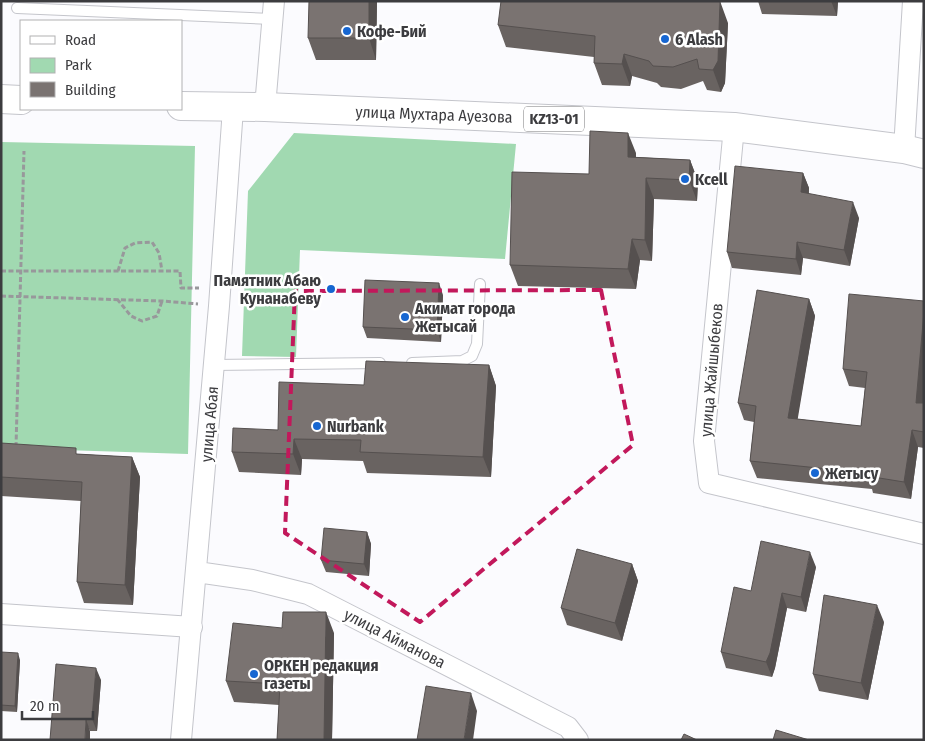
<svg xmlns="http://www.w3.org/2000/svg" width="925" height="741" viewBox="0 0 925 741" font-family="'Fira Sans Condensed',sans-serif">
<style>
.green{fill:#a1d9b1}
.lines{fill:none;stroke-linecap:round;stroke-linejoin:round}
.service-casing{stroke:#c4c5cb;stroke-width:12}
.minor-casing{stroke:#c4c5cb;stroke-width:22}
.primary-casing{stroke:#c4c5cb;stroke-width:30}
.path{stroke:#98989b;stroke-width:3;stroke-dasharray:5 2.5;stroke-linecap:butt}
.service{stroke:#fff;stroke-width:10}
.minor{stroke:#fff;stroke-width:20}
.primary{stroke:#fff;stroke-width:28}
.wall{fill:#696361}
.shaded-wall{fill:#55504f}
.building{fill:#7a7371;stroke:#55504f}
.marked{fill:none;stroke:#c2185b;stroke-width:4;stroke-dasharray:10 6;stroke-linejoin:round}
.poi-dot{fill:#1666d1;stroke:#fff;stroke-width:2}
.labels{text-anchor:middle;stroke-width:5;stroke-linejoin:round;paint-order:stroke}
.shield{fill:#fff;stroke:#767679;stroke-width:1}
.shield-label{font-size:15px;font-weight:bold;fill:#3c3c3f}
.poi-label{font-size:16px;font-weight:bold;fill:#3c3c3f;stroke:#fff;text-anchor:start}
.street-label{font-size:16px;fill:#3c3c3f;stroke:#fff}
</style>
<rect width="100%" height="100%" fill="#fbfbfe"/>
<path class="green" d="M294 133 516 144 505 259 300 250 296 357 242 356 248 191Z
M1 142 195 146 188 454 1 448Z"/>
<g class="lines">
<defs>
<path id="service" d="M17 8 272 19
M412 363 462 361 472 356 477 344 480 284
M213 365 380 363"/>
<path id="minor" d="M265 107 274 1
M734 127 704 441 709 483 924 534
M904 149 913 1
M197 572 252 580 308 594 568 727 578 740
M1 614 192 627
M181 740 219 306 233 108"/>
<path id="primary" d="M1 99 21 100
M181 106 265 107 734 127 904 149 924 154"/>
</defs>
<use href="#service" class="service-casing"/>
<use href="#minor" class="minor-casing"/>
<use href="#primary" class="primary-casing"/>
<path class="path" d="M1 271H180L181 288H199
M118 271 125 248 135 243 152 242 159 253 162 271
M1 296 162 301 198 304
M117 299 131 316 142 321 157 316 162 301
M16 447 24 151"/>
<use href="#service" class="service"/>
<use href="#minor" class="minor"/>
<use href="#primary" class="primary"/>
</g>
<path class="wall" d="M377 1 376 60H316L308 38Z
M758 1H838L837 16 762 14Z
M728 23 725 83 721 92 707 90 703 81 681 89 661 87 657 83 632 76 630 86 602 85 594 63V57L506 47 498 25Z
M636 153V157L690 160 698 181 697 201 654 199 652 261 640 260 636 289 518 286 510 265 589 174Z
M803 173 809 188V194L859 218 850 266 803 258 801 275 732 268 727 252Z
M443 295 441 342 367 338 363 327Z
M809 299 815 316 797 419 861 426 865 388 849 386 843 369 924 301V448L918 447 911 499 873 493 872 489 757 478 750 461 754 422 744 420 738 403Z
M489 365 496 386 491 477 367 473 363 461 302 459 301 475 239 472 232 452 278 430 364 385Z
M1 443 78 454 132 457 140 477 133 605 84 603 77 582 81 501 1 496Z
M367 532 371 544 369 576 326 572 321 560Z
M632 564 638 581 622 641 567 625 561 608Z
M816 567 806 612 787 608 775 668 772 677 726 668 721 652 751 591Z
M884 622 868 700 819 691 813 674Z
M334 633 332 740H277L279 705 234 702 226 681Z
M1 652 20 660 17 712 1 711Z
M56 664 101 680 97 731H90Z"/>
<path class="shaded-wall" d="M369 1H377L376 60 369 38Z
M720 1 728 23 725 83 721 92 713 70Z
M831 1H838L837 16Z
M624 54 632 76 630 86 622 64Z
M628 133 636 153 635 178 628 157Z
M690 160 698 181 697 201 689 180Z
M803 173 809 188 807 208 801 192Z
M646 178 654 199 652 261 645 240Z
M853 202 859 218 850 266 844 250Z
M632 239 640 260 636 289 628 269Z
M797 242 803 258 801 275 796 259Z
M439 283 443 295 441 342 437 330Z
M809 299 815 316 795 435 788 418Z
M924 311V399L922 420 916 403Z
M489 365 496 386 491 477 483 457Z
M912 430 918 447 911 499 904 482Z
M294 439 302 459 301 475 293 454Z
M132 457 140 477 133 605 125 585Z
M367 532 371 544 369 576 364 564Z
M810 552 816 567 806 612 801 597Z
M632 564 638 581 622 641 615 623Z
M782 593 787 608 775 668 772 677 766 662Z
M877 605 884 622 868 700 861 683Z
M326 612 334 633 332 740H324Z
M18 653 20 660 17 712 15 706Z
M96 668 101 680 97 731 92 719Z
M471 693 477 711 473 740H464Z
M86 719 90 731V740H85Z"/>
<path class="building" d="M309 1H369V38H308Z
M501 1H720L718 61 713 70 699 69 697 59 673 67 653 66 649 61 624 54 622 64 594 63 595 36 498 25Z
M590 131 628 133V157L690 160 689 180 646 178 645 240 632 239 628 269 510 265 512 172 589 174Z
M735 166 803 173 801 192 853 202 844 250 797 242 796 259 727 252Z
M365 280 439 283 437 330 363 327Z
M757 290 809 299 788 418 861 426 867 372 843 369 849 294 924 301V311L916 403H924V432L912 430 904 482 867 476V473L750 461 756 406 738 403Z
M366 361 489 365 483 457 360 452 361 440 294 439 293 454 232 452 233 428 278 430 279 382 364 385Z
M1 443 76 448V454L132 457 125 585 77 582 82 482 1 477Z
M324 528 367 532 364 564 321 560Z
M761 541 810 552 801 597 782 593 770 653 766 662 721 652 734 587 751 591Z
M577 549 632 564 615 623 561 608Z
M824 595 877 605 861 683 813 674Z
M283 612H326L324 740H277L280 684 226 681 233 623 282 628Z
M1 652 18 653 15 706 1 705Z
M56 664 96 668 92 719H86L85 740H50Z
M426 686 471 693 464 740H417Z
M776 730 809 740H773Z
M684 734 697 740H681Z"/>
<path class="marked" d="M601 290 633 445 420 622 285 533 295 291Z"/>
<g class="poi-dot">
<circle cx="347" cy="31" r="5"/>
<circle cx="665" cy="39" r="5"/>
<circle cx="685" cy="179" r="5"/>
<circle cx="331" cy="289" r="5"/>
<circle cx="405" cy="317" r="5"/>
<circle cx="317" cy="426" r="5"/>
<circle cx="815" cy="473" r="5"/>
<circle cx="254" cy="674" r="5"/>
</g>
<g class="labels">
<rect class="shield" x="524" y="106.5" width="60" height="25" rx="4"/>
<g class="shield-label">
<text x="554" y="124">KZ13-01</text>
</g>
<g class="poi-label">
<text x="357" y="37">Кофе-Бий</text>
<text x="675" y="45">6 Alash</text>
<text x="695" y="185">Kcell</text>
<text x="321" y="286" text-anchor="end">Памятник Абаю<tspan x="321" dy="18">Кунанабеву</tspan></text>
<text x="415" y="314">Акимат города<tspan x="415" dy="18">Жетысай</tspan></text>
<text x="327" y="432">Nurbank</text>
<text x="825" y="479">Жетысу</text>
<text x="264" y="671">ОРКЕН редакция<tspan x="264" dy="18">газеты</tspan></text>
</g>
<g class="street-label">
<text transform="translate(434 114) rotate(2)" y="6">улица Мухтара Ауезова</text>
<text transform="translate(711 370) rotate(-85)" y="6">улица Жайшыбеков</text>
<text transform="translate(209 424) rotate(-85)" y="6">улица Абая</text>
<text transform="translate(395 638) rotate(27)" y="6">улица Айманова</text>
</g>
</g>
<rect width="925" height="741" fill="none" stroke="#3c3c3f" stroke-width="5"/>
<rect x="20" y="20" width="162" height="90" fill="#ffffff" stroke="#b1b1b2"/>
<rect x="30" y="36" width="25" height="8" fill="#ffffff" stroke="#b1b1b2"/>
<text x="65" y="45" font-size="15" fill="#3c3c3f">Road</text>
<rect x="30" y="58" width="25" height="15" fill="#a1d9b1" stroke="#b1b1b2"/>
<text x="65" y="70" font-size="15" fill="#3c3c3f">Park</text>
<rect x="30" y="82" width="25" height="15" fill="#7a7371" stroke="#b1b1b2"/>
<text x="65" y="95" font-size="15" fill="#3c3c3f">Building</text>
<path d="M22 711v8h71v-8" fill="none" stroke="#3c3c3f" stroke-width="2.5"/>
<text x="30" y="711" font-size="15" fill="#3c3c3f" stroke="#ffffff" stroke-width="4" paint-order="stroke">20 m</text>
</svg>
